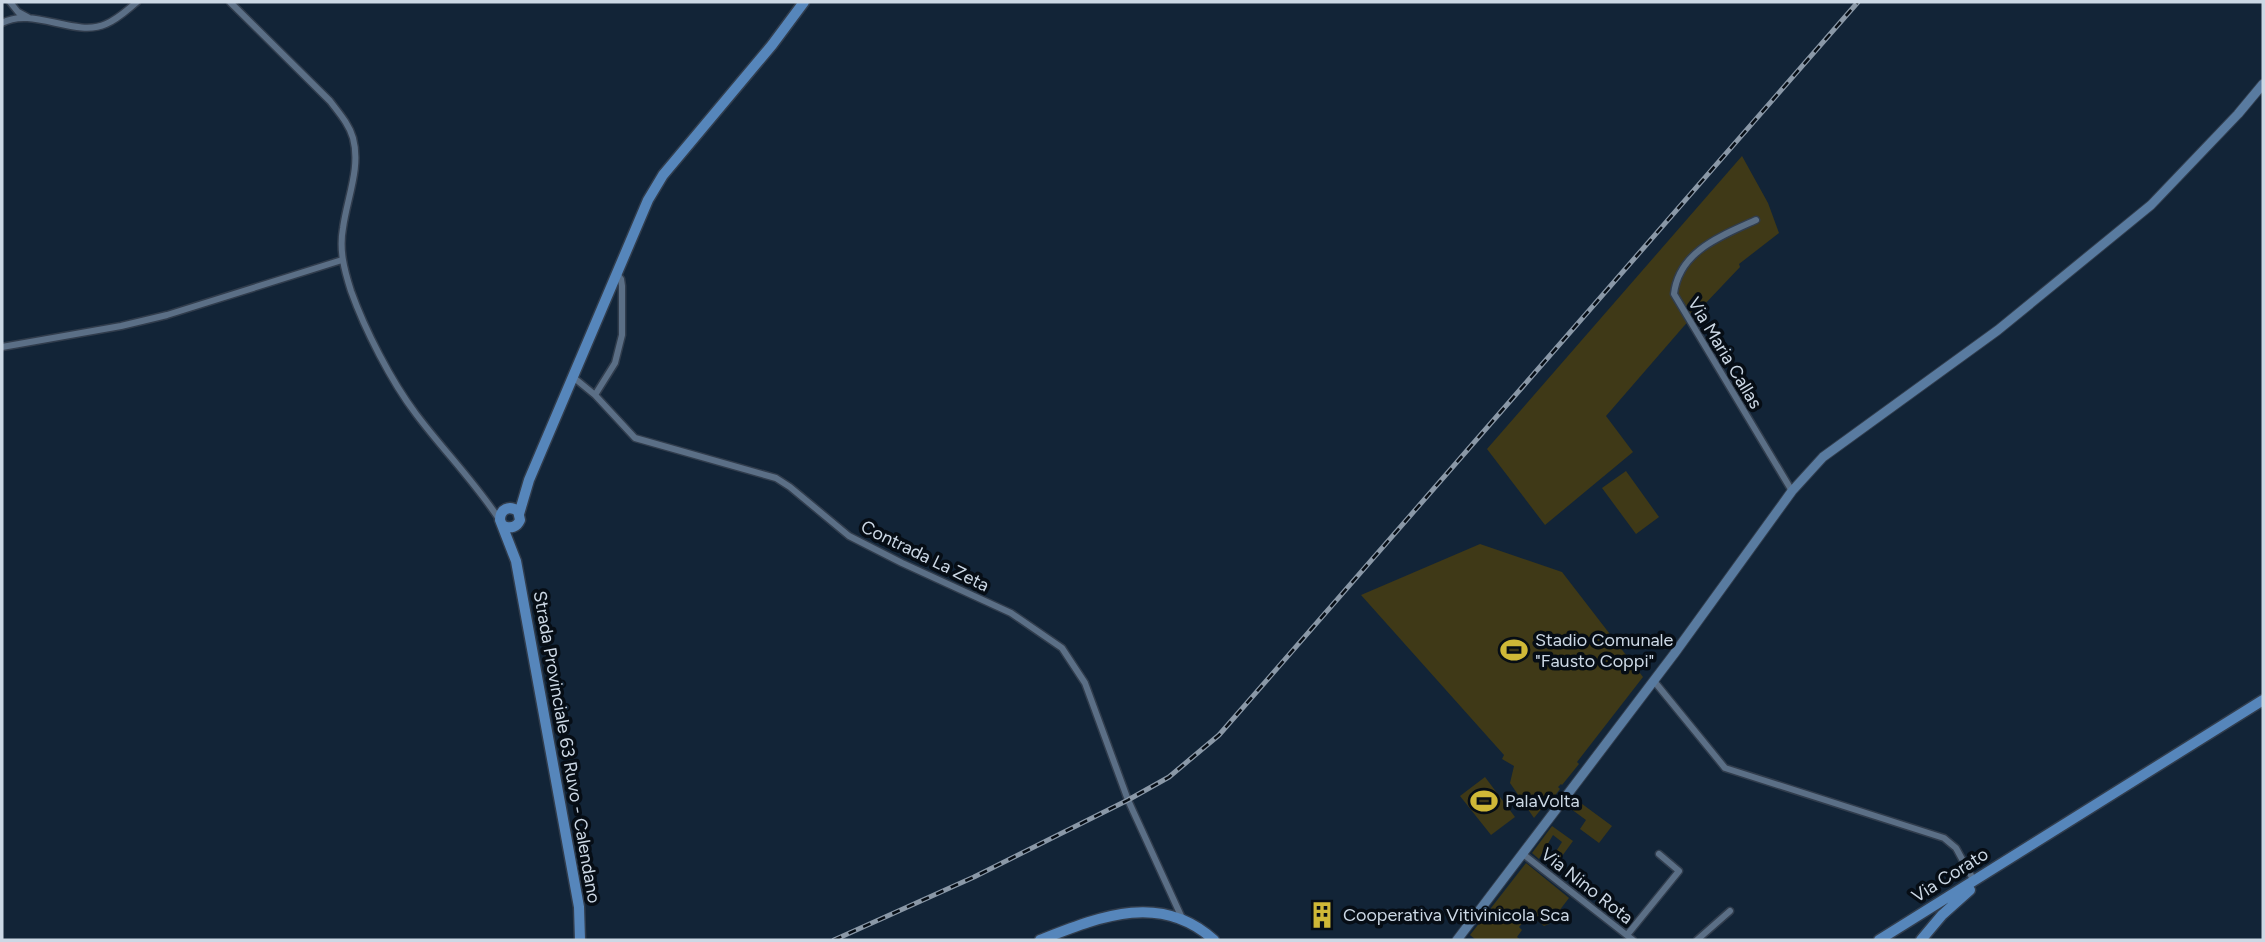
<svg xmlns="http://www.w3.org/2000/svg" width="2265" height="942" viewBox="0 0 2265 942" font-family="Figtree,sans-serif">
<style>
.green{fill:#3f3917}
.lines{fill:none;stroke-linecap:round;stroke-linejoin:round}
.street-casing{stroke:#313d4d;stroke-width:9}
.secondary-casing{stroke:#313d4d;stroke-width:11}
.primary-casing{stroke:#313d4d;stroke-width:13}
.street{stroke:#5b6f86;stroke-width:6}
.secondary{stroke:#597ba0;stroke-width:9}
.primary{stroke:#5686bb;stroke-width:10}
.rail-casing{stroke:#8a98a7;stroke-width:5}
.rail{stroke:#060d15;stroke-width:2.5;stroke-dasharray:8;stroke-linecap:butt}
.labels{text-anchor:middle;stroke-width:7;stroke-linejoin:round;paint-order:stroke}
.street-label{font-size:18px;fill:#ccd8e5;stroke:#060d15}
.poi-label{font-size:18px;fill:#ccd8e5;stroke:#060d15;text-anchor:start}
</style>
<rect width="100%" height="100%" fill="#122437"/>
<path class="green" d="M1742 156 1768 203 1779 233 1739 264 1740 267 1684 326 1606 416 1633 452 1545 525 1487 449Z
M1626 471 1659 517 1636 534 1602 488Z
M1480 544 1562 572 1643 677 1577 762 1579 764 1562 785 1561 784 1558 787 1560 789 1544 810 1542 808 1534 818 1510 783 1514 766 1502 759 1504 755 1361 595Z
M1485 777 1515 817 1491 835 1460 796Z
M1574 798 1612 826 1599 843 1580 829 1586 820 1567 806Z
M1552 826 1573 841 1552 870 1548 867 1557 855 1555 853 1562 842 1553 835 1539 859 1532 853Z
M1526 863 1569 898 1549 924 1544 926 1533 917 1527 923 1524 921 1519 927 1522 930 1517 937 1521 940H1476L1470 935Z"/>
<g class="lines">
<defs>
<path id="street" d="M10 2 18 12 29 18
M230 2 330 101C339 113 349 124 353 138 361 168 347 198 343 228 339 250 344 269 351 291 365 330 391 381 416 414 443 450 474 481 499 519
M2 23C32 6 75 38 106 24 118 19 127 10 137 2
M1756 220C1721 236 1679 251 1674 294L1792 491
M2 347 121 326 167 315 342 260
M573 377 595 395 635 438 776 478 790 487 849 536 902 563 1011 613 1062 648 1085 683 1128 800 1182 918
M595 395 615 363 622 335V286L621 279 617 274
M1654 681 1725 768 1944 838 1956 848 1974 881
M1523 854 1633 940
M1627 935 1679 871 1659 854
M1697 940 1730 911"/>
<path id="secondary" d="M1457 940 1674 654 1792 491 1823 457 1998 330 2151 205 2238 114 2263 84"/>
<path id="primary" d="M519 514 529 480 648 200 663 175 772 45 804 2
M504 526C511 529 517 527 520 520L518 511C509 505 500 509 500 520L516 561 579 907 580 940
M1040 940C1099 917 1160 891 1214 940
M1879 940 2263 700
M1921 940 1942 915 1970 890"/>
</defs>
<use href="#street" class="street-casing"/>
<use href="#secondary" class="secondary-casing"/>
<use href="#primary" class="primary-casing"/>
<use href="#street" class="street"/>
<use href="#secondary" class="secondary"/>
<use href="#primary" class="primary"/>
<defs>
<path id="rail" d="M834 940 974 877 1128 800 1169 777 1219 735 1858 2"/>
</defs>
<use href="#rail" class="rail-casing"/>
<use href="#rail" class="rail"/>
</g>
<defs>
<symbol id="stadium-bare" viewBox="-9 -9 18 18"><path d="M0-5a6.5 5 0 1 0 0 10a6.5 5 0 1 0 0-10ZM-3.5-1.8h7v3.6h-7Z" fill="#cfb837" stroke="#060d15" stroke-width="2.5" paint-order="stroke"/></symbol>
<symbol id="building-bare" viewBox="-9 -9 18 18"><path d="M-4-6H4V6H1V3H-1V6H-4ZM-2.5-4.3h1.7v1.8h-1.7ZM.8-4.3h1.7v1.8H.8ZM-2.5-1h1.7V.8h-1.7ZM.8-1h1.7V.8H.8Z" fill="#cfb837" stroke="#060d15" stroke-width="2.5" paint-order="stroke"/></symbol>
</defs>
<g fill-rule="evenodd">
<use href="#stadium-bare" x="1495" y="631" width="38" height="38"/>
<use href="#stadium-bare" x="1465" y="782" width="38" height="38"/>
<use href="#building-bare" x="1303" y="896" width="38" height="38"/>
</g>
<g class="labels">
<g class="street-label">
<text transform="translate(1725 353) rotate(59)" y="6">Via Maria Callas</text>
<text transform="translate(925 556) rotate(26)" y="6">Contrada La Zeta</text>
<text transform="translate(567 747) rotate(80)" y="6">Strada Provinciale 63 Ruvo - Calendano</text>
<text transform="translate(1950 875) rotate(-32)" y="6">Via Corato</text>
<text transform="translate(1587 886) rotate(38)" y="6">Via Nino Rota</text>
</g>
<g class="poi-label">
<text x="1535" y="646">Stadio Comunale<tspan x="1535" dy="21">"Fausto Coppi"</tspan></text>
<text x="1505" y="807">PalaVolta</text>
<text x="1343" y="921">Cooperativa Vitivinicola Sca</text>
</g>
</g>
<rect width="2265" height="942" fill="none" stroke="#ccd8e5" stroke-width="7"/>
</svg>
